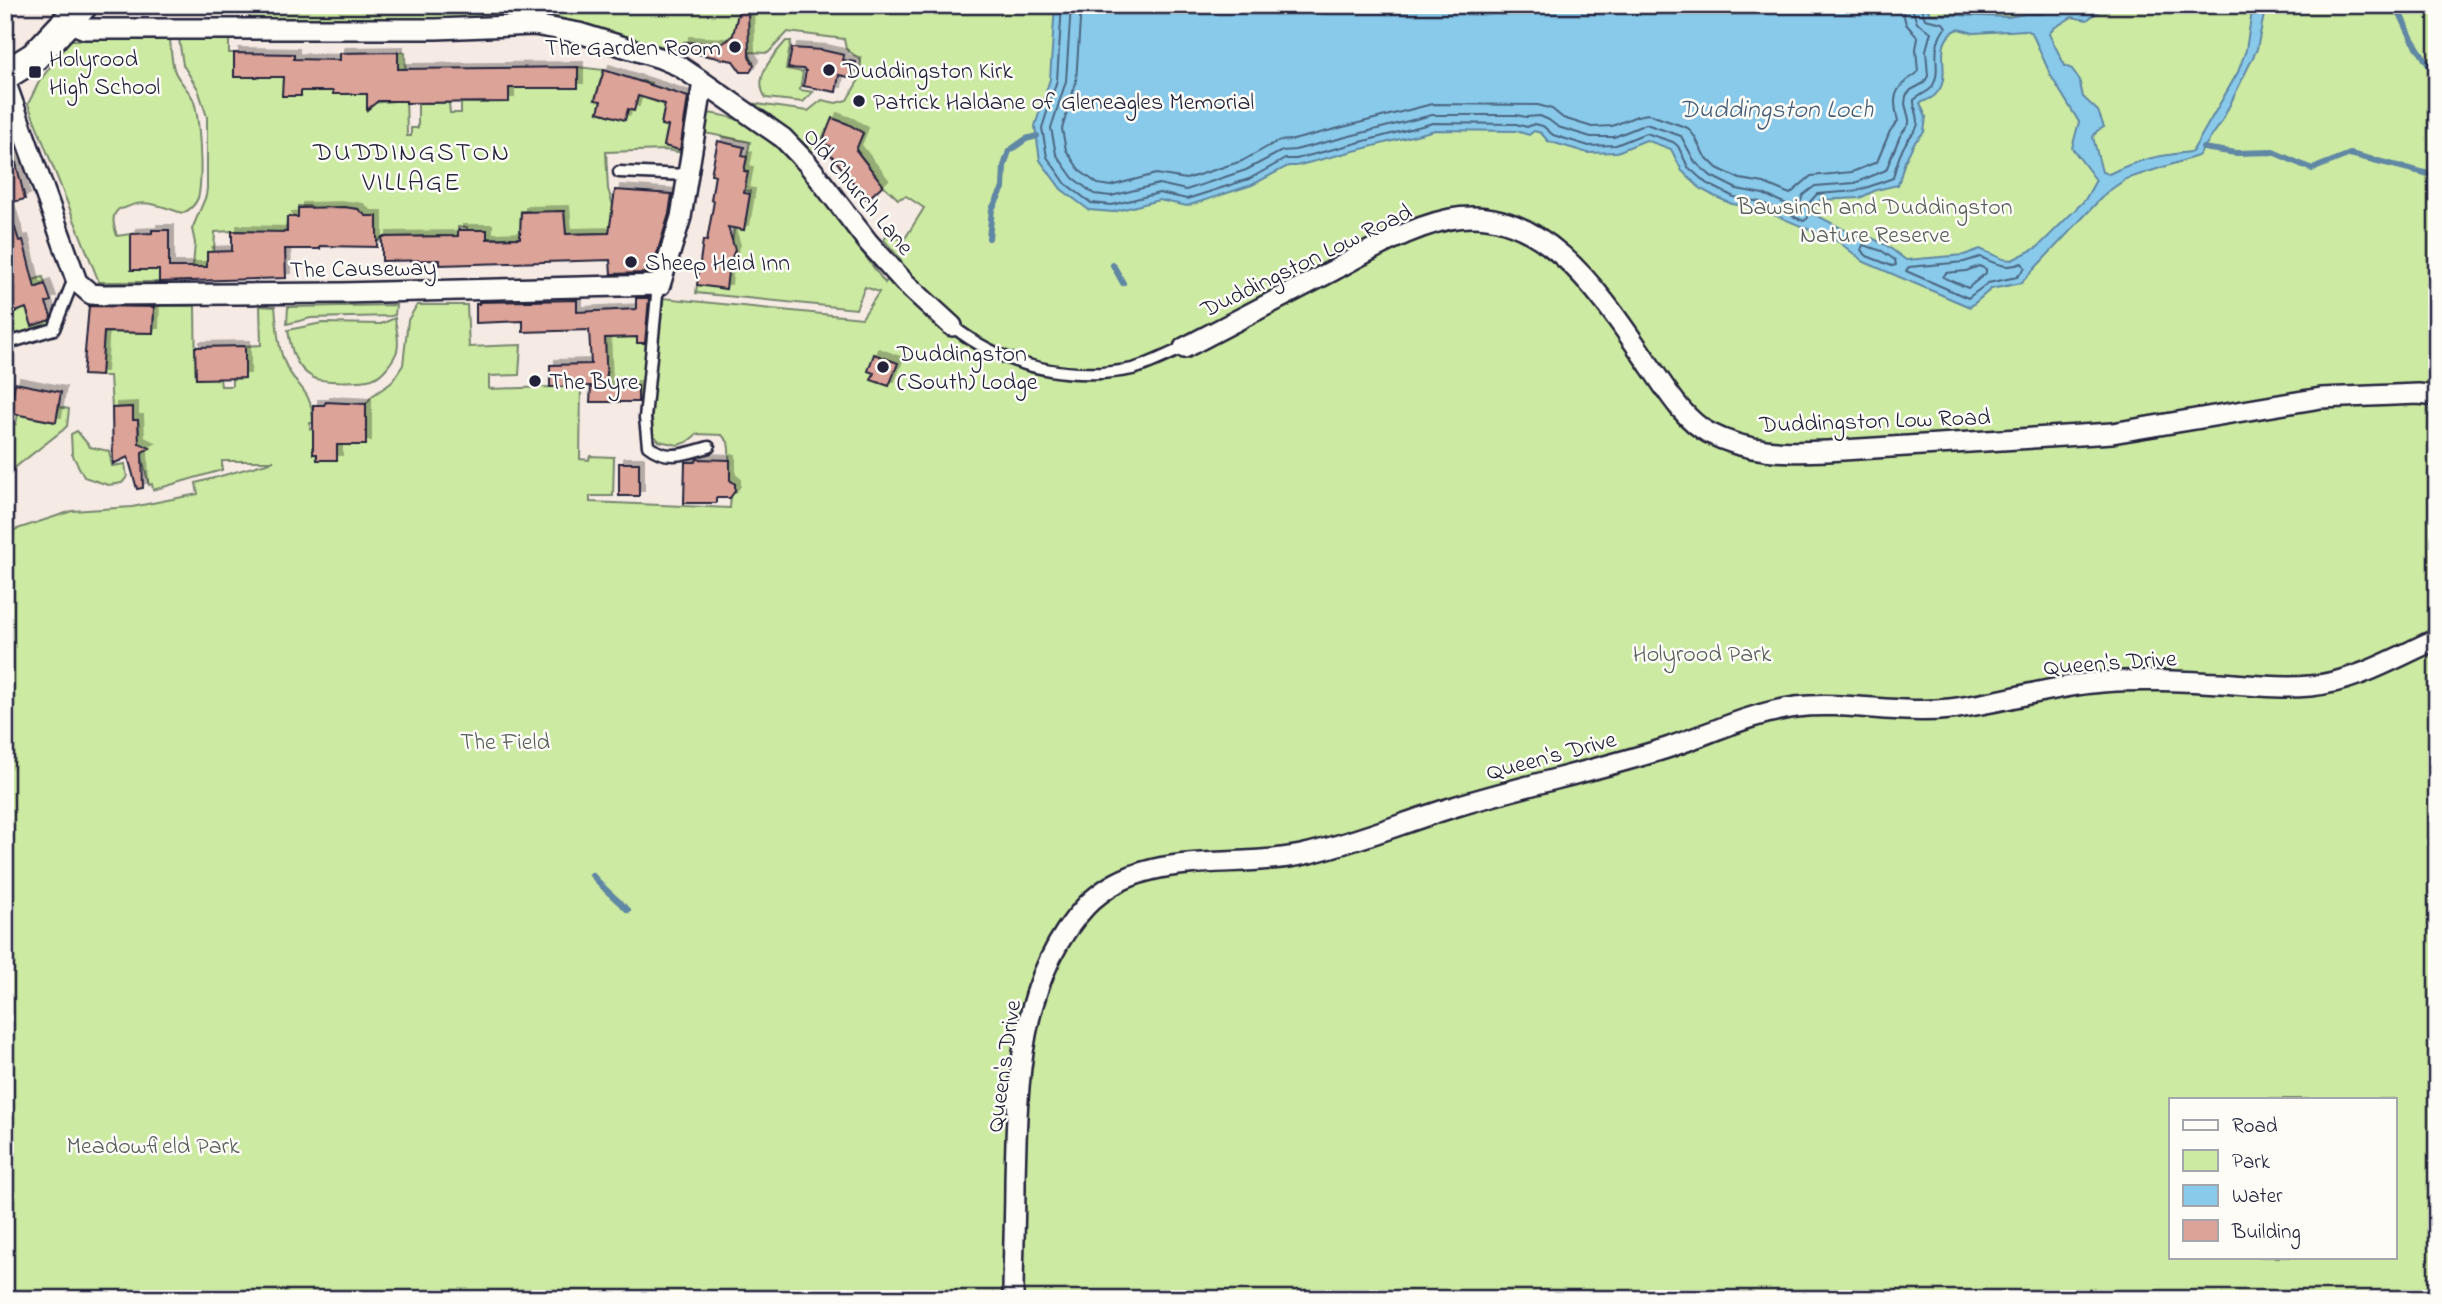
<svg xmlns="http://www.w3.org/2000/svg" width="2442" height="1304" viewBox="0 0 2442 1304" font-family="'Indie Flower',sans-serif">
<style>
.green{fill:#cceaa1;stroke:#77866e;stroke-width:2;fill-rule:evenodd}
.water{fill:#89caea;stroke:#6087a4;stroke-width:2;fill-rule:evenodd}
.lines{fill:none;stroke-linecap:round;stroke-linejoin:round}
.shore{stroke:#4b6581;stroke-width:2}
.stream{stroke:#6087a4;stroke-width:6}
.building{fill:#dca399;stroke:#22223b;stroke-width:2;filter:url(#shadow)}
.lane-casing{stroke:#22223b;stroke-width:15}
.street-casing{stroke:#22223b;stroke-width:24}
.secondary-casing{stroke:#22223b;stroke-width:33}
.lane{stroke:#fdfcf7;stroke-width:10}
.street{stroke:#fdfcf7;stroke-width:19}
.secondary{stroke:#fdfcf7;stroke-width:28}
.poi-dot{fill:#22223b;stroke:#fdfcf7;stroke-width:2.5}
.labels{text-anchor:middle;stroke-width:5;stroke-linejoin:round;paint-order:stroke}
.poi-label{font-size:24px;fill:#22223b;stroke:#fdfcf7;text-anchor:start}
.street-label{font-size:24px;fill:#22223b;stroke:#fdfcf7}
.park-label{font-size:24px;fill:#555e5a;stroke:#fdfcf7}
.water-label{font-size:26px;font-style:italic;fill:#465d78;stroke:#fdfcf7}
.neighbourhood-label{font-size:26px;letter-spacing:2px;fill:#22223b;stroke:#fdfcf7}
</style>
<defs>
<filter id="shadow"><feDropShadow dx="5" dy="-5" stdDeviation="0" flood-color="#0004"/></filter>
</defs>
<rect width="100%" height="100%" fill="#f6eae4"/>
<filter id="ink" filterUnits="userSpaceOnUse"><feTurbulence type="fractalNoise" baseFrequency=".0143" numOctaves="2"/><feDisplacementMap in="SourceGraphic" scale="14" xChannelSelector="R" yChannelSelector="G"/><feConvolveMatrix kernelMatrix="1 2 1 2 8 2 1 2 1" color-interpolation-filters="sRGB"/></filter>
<g filter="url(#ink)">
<path class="green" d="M274 5H527L528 8 521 15 428 23 249 18 251 10Z
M543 5H2437V1299H5V533L72 511 132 507 198 494 196 483 274 461H222V470L153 490 152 484 149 485 142 458 141 444 133 440V432H139L138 420H133L132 407 112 408 110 376H101L104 332 153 333 154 306H195L196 379H200V376L220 379 221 386H232V379L245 378V346L261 345 260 306 275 307C277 324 277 344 284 361 295 389 312 386 313 423H310V429L313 430 317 460H337L332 434 341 445H366V404L372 396 391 383 403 365 408 320 417 305H467L469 347 521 345 519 375 489 376V389L581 386 580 459 589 460 590 456 614 457 613 496H590V502L730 508 731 495 735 491V484L730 481 729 449 728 442 722 435 697 434 687 442 678 445 659 441 653 434 651 400 663 298 862 318 879 292 865 287 856 309 696 293 697 285 726 288 729 261 734 253 732 244 734 228 744 230 750 191 723 186 744 171 750 142 705 133 708 113C718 115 731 116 740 121 800 153 845 230 885 283L901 260 884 240 887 235 904 240 924 208 906 196 898 199 883 185 855 148 863 134 845 123 826 130 821 142 813 151 769 114 749 103 808 111 822 100 836 103 847 100 860 78 861 60 846 49 844 39 788 32 768 53 749 52 754 65 750 72H741L736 64 737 61 667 48 553 16ZM2171 1099H2395V1257H2171Z
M170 39C171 50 171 61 175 72 179 81 188 89 193 99 200 116 203 181 198 198 195 205 190 210 183 213 168 209 152 201 136 204 129 205 126 209 119 209 110 216 114 226 117 236L131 234V270H159V282H99L28 104 39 82 70 40Z
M179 39H229V53H234V77H283V96H300L301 78 316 91H333L334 94H356L367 89 372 103 394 101V71L398 52H405L407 136H411V128H418V103H449L450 113H461V103H488V68L509 88 578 87V67L604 70 595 99 601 101 598 112 625 119 628 109 634 110 642 81 651 83 646 98 665 105 661 125 687 129 686 138 667 131 664 146 684 151 683 153 666 150 606 152 608 189 615 212 609 233 566 234 564 211H556V219L529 220V211H521L520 238H487V230H478L468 253 467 227H458V236L382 237 377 242V216H362L358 209H353L312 216 311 206H298V217H287L285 259 232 231 215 232 214 252H207V267H193L195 243 192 229 206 196 207 188V117L198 89 183 65Z
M786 41H791L786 69 803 72 800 90 813 92 803 102 766 98C752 78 772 57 786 41Z
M43 277 45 284 21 293 32 326 52 319 54 324C37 330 22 339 5 330V316L9 315 5 304V288Z
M396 305 395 315 391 316 311 318 287 324 288 307Z
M395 318C396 329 400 339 397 351 394 360 382 376 372 379 363 382 320 383 312 377 294 366 291 349 288 330L322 323 381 324Z
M637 337V341L646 343 642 396 638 402 607 386 605 338Z
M5 393 13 395 8 422 16 424 18 414 55 422 59 407 69 409 67 426 63 430 13 469 9 458 5 461Z
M77 431 90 447 109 451 112 466 125 464 127 477 122 483 108 485 84 477 72 454 71 434Z"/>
<path class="water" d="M1055 5H1926L1930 14 2008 17 2025 14H2043L2050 5H2107L2087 20 2072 17 2054 28 2049 34 2065 66 2072 69 2079 79 2083 97 2098 111 2104 127 2097 131 2093 137 2102 172 2109 174C2138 159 2161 155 2192 152L2238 72 2246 50 2253 5H2266L2257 49 2221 123 2198 156 2126 179 2106 193 2021 283 1991 289 1970 307 1864 262 1839 242 1758 208 1732 204 1714 196 1701 189 1682 171 1671 149 1646 140 1617 152 1588 153 1548 141 1541 133 1534 131 1529 135 1516 131 1435 130 1296 166H1288L1252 185 1187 206 1159 200 1113 212 1089 210 1061 189 1040 160 1035 126 1050 79ZM1958 29 1974 33 2025 30 2032 33 2051 76 2079 122 2072 148 2096 180 2085 200 2038 247 2012 260 2003 259 1980 249 1964 255 1906 260 1886 245 1872 238 1858 237 1814 214 1815 206 1820 200 1860 198 1876 190 1898 185 1905 161 1914 143 1924 132 1926 117 1920 103C1924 101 1932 99 1935 95 1956 75 1928 44 1958 29Z"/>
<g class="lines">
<path class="shore" d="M1062 5 1057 80 1042 128 1047 157 1066 184 1091 203 1112 205 1159 193 1187 199 1249 179 1285 159H1296L1433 123 1516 124 1527 127 1534 124 1543 126 1553 135 1589 146 1616 145 1646 133 1673 142 1678 146 1688 167 1706 183 1734 197 1760 202 1804 221 1808 218 1809 203 1817 194 1857 191 1893 178C1896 165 1900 152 1907 141 1910 136 1915 132 1917 127 1921 117 1913 109 1914 100 1920 94 1928 93 1932 87 1944 68 1927 51 1946 27L1943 23 1925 19 1920 5
M1071 5 1066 81 1051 128 1056 154 1073 178 1094 194 1111 196 1159 184 1186 190 1246 170 1282 151 1295 150 1432 115H1516L1526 117 1540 116 1549 120 1558 127 1591 137H1614L1646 124 1681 136 1695 162 1711 176 1737 189 1763 194 1796 208 1799 206 1803 195 1815 186 1855 183 1886 170 1900 136 1909 124V119L1905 104 1906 96 1911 90 1924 83 1928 76 1926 50 1931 32 1917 23 1911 5
M1081 5 1076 82 1062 129 1066 150 1080 171 1098 184 1110 186 1156 174 1186 179 1242 161 1278 141 1293 140 1432 104 1538 105 1552 109 1563 118 1592 127 1612 126 1637 116 1648 114 1688 128 1695 137 1704 155 1717 168 1740 179 1764 183 1790 194 1811 176 1852 172 1877 162 1890 131 1898 121C1895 107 1891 94 1904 83 1908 78 1914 77 1918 72L1916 49 1918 38 1906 24 1901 5
M1863 245 1882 251 1895 260 1896 265 1892 266 1867 256 1861 250Z
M1980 257C1995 263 2006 270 2022 263L2025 268 2017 277 1988 283 1968 298 1906 271 1909 267 1964 262Z
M1979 266 1986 269V273L1968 288 1943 277 1946 273 1966 271Z"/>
<path class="stream" d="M2396 5 2412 39 2437 78
M2203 148 2236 153 2273 152 2312 169 2350 154 2437 176
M989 238 992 209 1003 188 1004 166 1009 151 1026 139 1037 136
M1113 265 1123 283
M592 875 606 890 628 910"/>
</g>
<path class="building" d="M740 5H748L749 57 754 65 750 72H741L733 61 683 51 684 42 721 44 728 40 733 35Z
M792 48 822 50 844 55 843 60 856 62 853 78 839 75 836 92 803 86 806 71 803 69 788 68Z
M398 52V69L578 67V88H509V102L406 103V101H378L367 110V94H333V91H301V96H282L283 77H234V53L294 54V59L340 60V53Z
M604 70 688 97 680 150 664 146 668 126 661 125 665 104 638 96 634 111 628 109 625 120 598 112 601 101 595 100Z
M832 118 848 124 863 133 856 150 883 185 867 200 828 151 830 146 822 143Z
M718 141 744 147 742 156 747 157 744 171 748 172 744 193 750 194 744 230 728 227 735 250 729 264 726 289 697 285 703 240 707 241 714 201 711 200 715 175 711 174Z
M11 143 25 199 5 204V144Z
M615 190 672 194 669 214 652 270 647 273 611 274 610 260 440 265V260L382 261V237L458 236V230H487V239L520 238 521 212 564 211 566 234 609 233Z
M344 207 358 209 366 216H377V247L320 246V249H285L286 278 159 282V270H131V234L152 233V230H169V267H207V252L232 251V231L287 232V217H298V208Z
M9 209 19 241 23 240 35 288 45 284 51 301 46 303 51 316 50 320 32 326 26 308 5 316V210Z
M636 298H649L645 343H637V337L605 338 607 386H638V402H590L591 386 550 387V365L591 364 589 330 523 332V321L476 323V304H479V302L577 300V312L636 309Z
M89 306 154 307 153 333 104 332 101 376 83 375Z
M245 346V378L196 379 195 347Z
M874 354 898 363 889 386 871 380 874 373 868 371Z
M15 383 61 392 56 422 9 413Z
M326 402 366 404V445H337V460H317V454H313V405H324Z
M133 407V420H138L139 443 150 448 142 452 143 488 137 489 128 457 113 464 112 408Z
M697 459 730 460V480L735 484V491L730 498H716V503H684L685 462H695Z
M619 463H639V496H619Z"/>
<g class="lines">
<defs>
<path id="lane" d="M534 5V25
M619 172 687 175
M653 285 657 295 645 418 648 446C668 462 687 453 709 447
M952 326C996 360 1046 376 1102 373 1114 372 1128 371 1139 367 1154 362 1169 354 1184 348
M5 336 15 341 54 329 75 276"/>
<path id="street" d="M68 22 85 29H436L534 25 579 33 660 58 679 66 703 82 783 138 807 163 868 242 904 282 952 326
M5 81 77 282 91 294 103 295 342 293 660 285 681 217 703 82
M1184 348C1234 322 1284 296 1334 270 1368 251 1411 227 1450 219 1544 201 1605 301 1650 366 1666 389 1684 420 1709 433 1748 453 1785 453 1827 451L2112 433 2321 398 2418 394 2437 396
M1013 1299C1013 1259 1015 1220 1015 1181 1017 1089 1018 978 1086 906 1142 847 1230 870 1301 855 1352 844 1407 821 1457 806 1526 785 1598 770 1667 748 1709 734 1751 713 1796 707 1847 701 1899 715 1950 709 2001 703 2050 686 2102 682 2141 679 2181 681 2220 683 2250 685 2280 689 2310 686 2356 682 2396 657 2437 639"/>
<path id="secondary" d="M5 75 34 57 83 5"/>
</defs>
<use href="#lane" class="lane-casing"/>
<use href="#street" class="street-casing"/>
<use href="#secondary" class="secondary-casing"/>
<use href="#lane" class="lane"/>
<use href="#street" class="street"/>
<use href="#secondary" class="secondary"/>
</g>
</g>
<g class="poi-dot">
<circle cx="735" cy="47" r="7"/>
<circle cx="829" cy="70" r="7"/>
<rect x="28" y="65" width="14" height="14" rx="3.5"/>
<circle cx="859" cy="101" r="7"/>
<circle cx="631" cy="262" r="7"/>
<circle cx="883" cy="367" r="7"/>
<circle cx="535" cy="381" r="7"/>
</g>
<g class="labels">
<g class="poi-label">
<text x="721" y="55" text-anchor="end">The Garden Room</text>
<text x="49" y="66">Holyrood<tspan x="49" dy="28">High School</tspan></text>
<text x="843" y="78">Duddingston Kirk</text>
<text x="873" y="109">Patrick Haldane of Gleneagles Memorial</text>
<text x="645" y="270">Sheep Heid Inn</text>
<text x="897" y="361">Duddingston<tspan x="897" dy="28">(South) Lodge</tspan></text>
<text x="549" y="389">The Byre</text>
</g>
<g class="street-label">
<text transform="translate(859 191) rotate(50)" y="8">Old Church Lane</text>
<text transform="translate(1306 260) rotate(-26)" y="8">Duddingston Low Road</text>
<text transform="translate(363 268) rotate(-1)" y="8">The Causeway</text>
<text transform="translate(1875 420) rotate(-2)" y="8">Duddingston Low Road</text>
<text transform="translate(2110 662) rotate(-4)" y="8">Queen's Drive</text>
<text transform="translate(1551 755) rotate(-15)" y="8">Queen's Drive</text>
<text transform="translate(1003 1066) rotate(-82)" y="8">Queen's Drive</text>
</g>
<g class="park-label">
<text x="1875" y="214">Bawsinch and Duddingston<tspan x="1875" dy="28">Nature Reserve</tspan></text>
<text x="1702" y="661">Holyrood Park</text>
<text x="505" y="749">The Field</text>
<text x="153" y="1153">Meadowfield Park</text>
</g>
<g class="water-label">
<text x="1776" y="117">Duddingston Loch</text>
</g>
<g class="neighbourhood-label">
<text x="412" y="160">DUDDINGSTON<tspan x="412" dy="30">VILLAGE</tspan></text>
</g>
</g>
<rect width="2442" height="1304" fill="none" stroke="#fdfcf7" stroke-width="28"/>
<rect x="14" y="14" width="2414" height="1276" fill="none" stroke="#22223b" stroke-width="2.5" filter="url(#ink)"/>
<rect x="2169" y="1098" width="228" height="161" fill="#fdfcf7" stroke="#a5a5ac" stroke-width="2"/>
<rect x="2183" y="1120" width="35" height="10" fill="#fdfcf7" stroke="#a5a5ac" stroke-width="2"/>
<text x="2232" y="1132" font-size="21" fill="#22223b">Road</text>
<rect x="2183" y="1150" width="35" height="21" fill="#cceaa1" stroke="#a5a5ac" stroke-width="2"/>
<text x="2232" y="1168" font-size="21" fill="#22223b">Park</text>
<rect x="2183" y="1185" width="35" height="21" fill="#89caea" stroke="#a5a5ac" stroke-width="2"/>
<text x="2232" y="1202" font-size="21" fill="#22223b">Water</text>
<rect x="2183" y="1220" width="35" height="21" fill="#dca399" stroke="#a5a5ac" stroke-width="2"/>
<text x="2232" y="1238" font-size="21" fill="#22223b">Building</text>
</svg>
